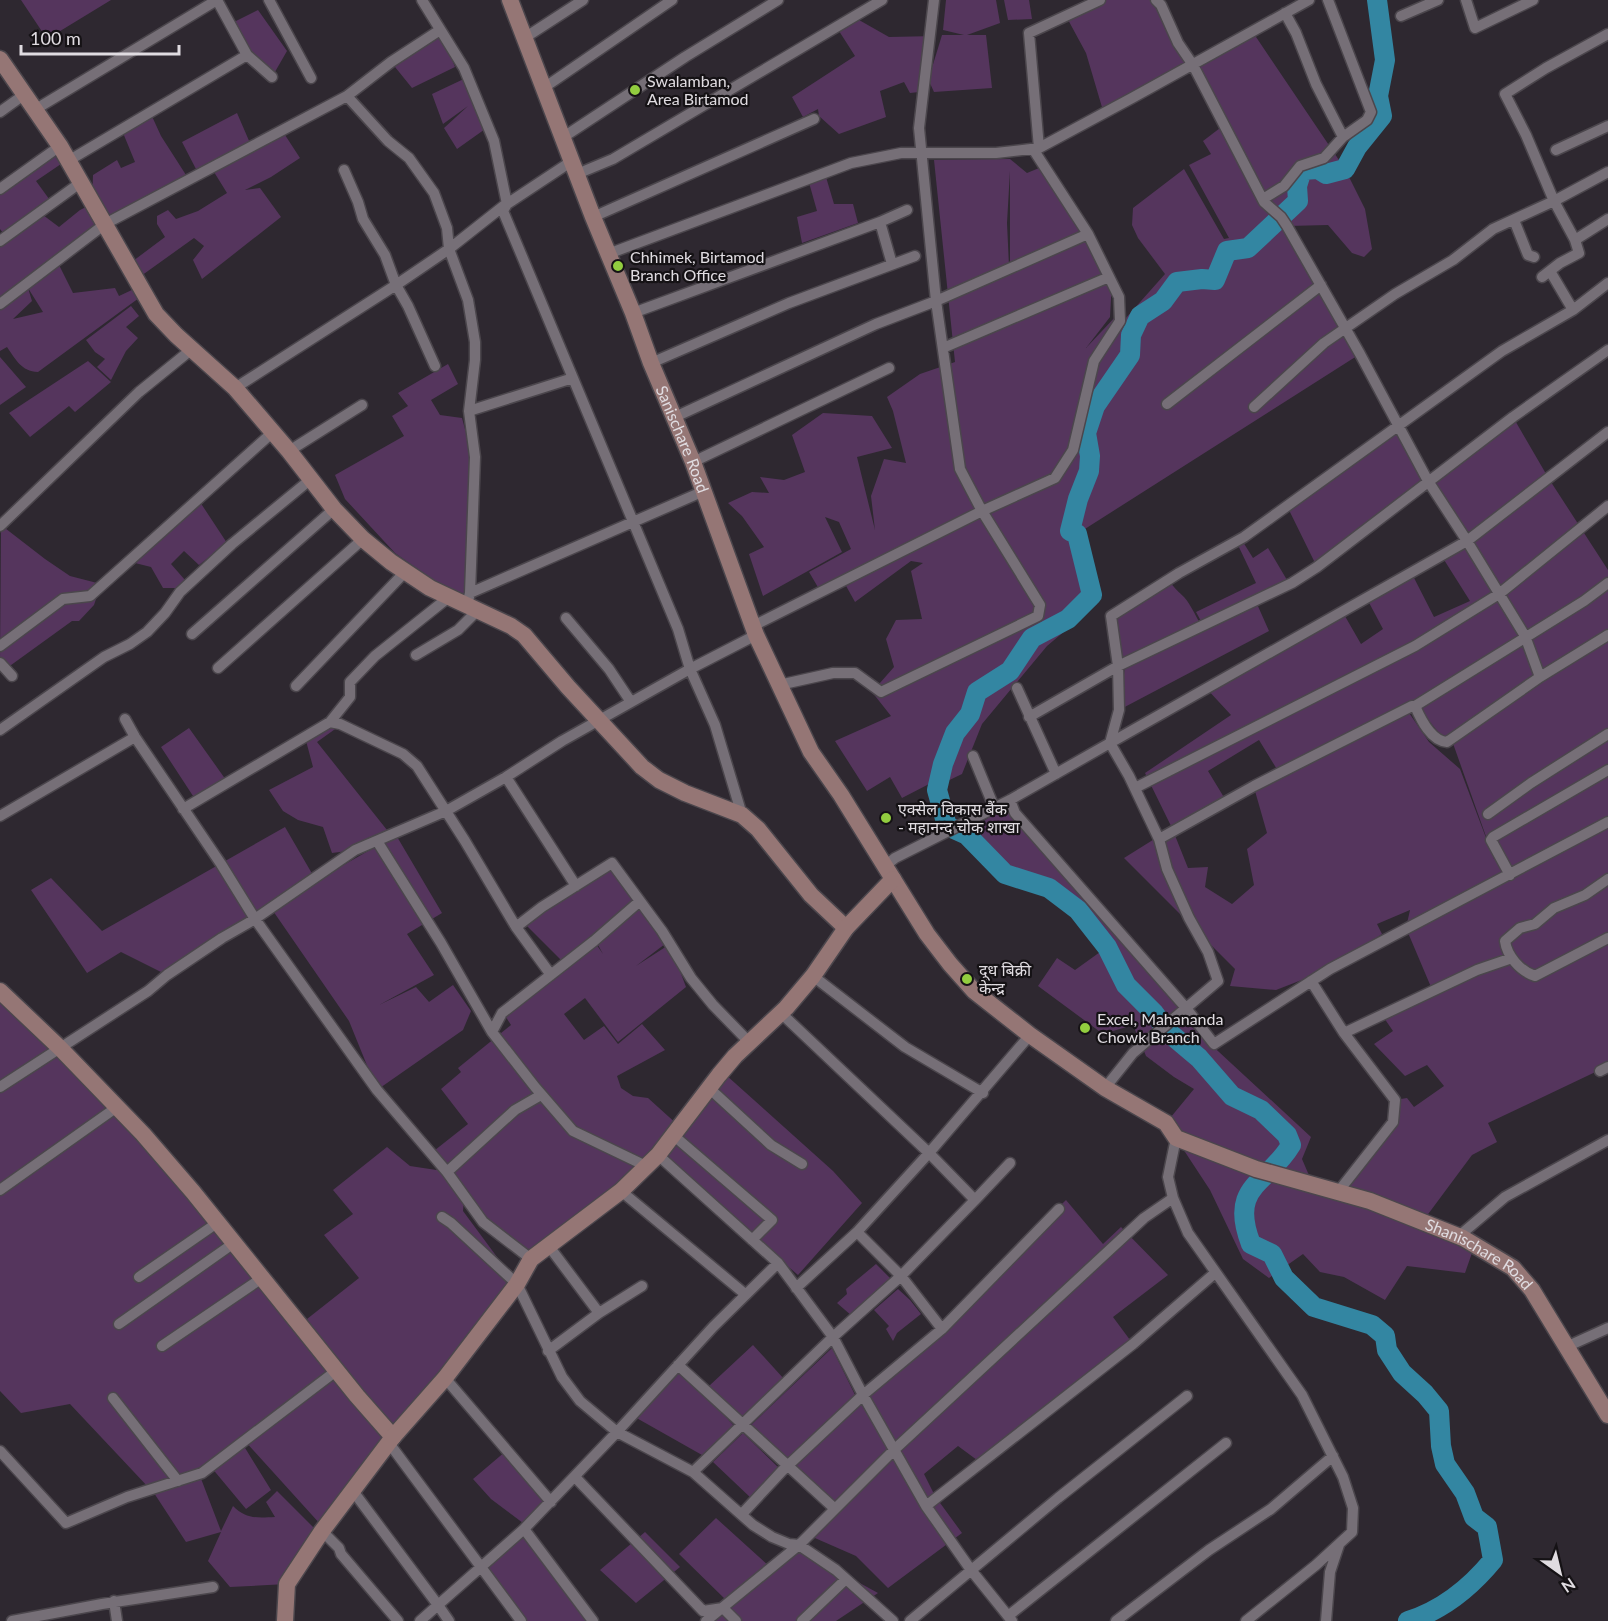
<svg xmlns="http://www.w3.org/2000/svg" width="1608" height="1621" viewBox="0 0 1608 1621" font-family="Lato,'Noto Sans Devanagari',sans-serif">
<style>
.green{fill:#55355d;fill-rule:evenodd}
.lines{fill:none;stroke-linecap:round;stroke-linejoin:round}
.river{stroke:#3386a2;stroke-width:20}
.street-casing{stroke:#4b464c;stroke-width:13}
.secondary-casing{stroke:#4b464c;stroke-width:19}
.street{stroke:#766f77;stroke-width:10}
.secondary{stroke:#957675;stroke-width:16}
.poi-dot{fill:#92cd3f;stroke:#151215;stroke-width:2}
.labels{text-anchor:middle;stroke-width:4.5;stroke-linejoin:round;paint-order:stroke}
.poi-label{font-size:16px;fill:#e0dce1;stroke:#151215;text-anchor:start}
.street-label{font-size:16px;fill:#e0dce1;stroke:#151215}
</style>
<rect width="100%" height="100%" fill="#2e2830"/>
<path class="green" d="M21 0H111L47 39Z
M946 0H996L1000 23 967 35H986L992 88 934 92 929 81 928 91 910 93 904 82 880 91 886 117 839 134 819 116 818 109 803 117 792 97 855 56 839 31 859 20 889 37 936 36 931 71 942 35H964L943 30Z
M1004 0H1029L1032 19 1008 20Z
M1100 0H1156L1193 65 1252 31 1345 169 1365 209 1372 249 1364 257 1352 253 1328 225 1288 226 1360 354 1077 534 1097 604 1047 646 982 724 962 774 933 788 931 783 902 798 890 777 867 791 835 741 891 716 872 692 894 667 886 639 896 620 922 619 911 571 923 563 911 561 855 602 845 584 819 589 809 572 851 549 839 522 825 517 842 552 763 596 749 554 764 547 742 516 728 503 752 492 769 493 760 477 784 480 805 472 792 435 823 413 872 416 892 448 857 457 875 530 871 496 884 459 906 463 893 411 887 397 920 374 955 362 934 160 1010 159 1027 173 1044 166 1112 280 1110 317 1086 348 1117 315 1125 319 1165 274 1138 238 1132 225 1133 208 1184 169 1224 239 1229 238 1189 165 1211 154 1203 141 1224 125 1193 65 1104 114 1086 53 1066 16ZM1010 171V266H1009L1007 223Z
M258 10 287 51 272 77 249 54 232 23Z
M440 30 455 67 412 88 391 62Z
M468 77 488 127 457 149 444 128 468 106 443 124 432 94Z
M150 112 161 136 186 175 57 261 73 293 115 288 119 296 134 289 139 298 38 372C21 371 16 360 7 347L0 351V242L6 237 0 229V191L53 153 61 164 36 181 52 203 43 215 59 227 80 210 92 204 93 175 117 160 121 168 135 162 121 128ZM28 288 43 312 13 319 32 301Z
M237 113 250 143 197 171 182 142Z
M285 135 300 158 271 177 245 190 260 188 281 217 202 279 193 260 204 246 194 238 141 276 133 261 165 237 157 224V216L168 210 176 219 198 211 227 193 214 172 253 146Z
M826 177 834 204H853L858 223 802 243 797 217 817 211 808 179Z
M131 306 139 316 126 327 138 338 126 351 111 380 97 367 105 359 95 352 86 340Z
M0 357 26 387 0 405Z
M88 361 111 382 75 412 69 406 30 437 9 413Z
M448 364 458 384 431 400 440 415 462 418 469 444V592L465 597 436 582 395 553 345 499 335 475 404 436 392 416 408 406 398 393Z
M1513 417 1549 479 1608 570V1066L1488 1123 1497 1142 1472 1155 1423 1221 1473 1250 1465 1273 1407 1266 1385 1300 1344 1277 1320 1272 1303 1254 1269 1278 1243 1259 1210 1190 1166 1123 1194 1089 1174 1077 1146 1056 1133 1025 1103 1034 1038 986 1057 958 1075 970 1107 947 1077 910 988 857 967 835 1010 800 1186 1008 1179 1015 1311 1137 1302 1159 1311 1180 1338 1192 1393 1122 1395 1100 1407 1098 1414 1107 1444 1086 1427 1065 1405 1076 1374 1044 1393 1031 1382 1015 1431 987 1406 928 1410 910 1377 924 1382 934 1330 969 1276 990 1230 986 1235 969 1124 858 1172 828 1145 773 1231 715 1206 688 1342 611 1361 644 1383 629 1366 597 1411 572 1434 617 1470 601 1441 555 1467 542 1428 481 1317 567 1287 506 1399 427 1428 480ZM1405 707 1420 710 1444 739 1450 735 1494 859 1460 769 1429 742ZM1259 740 1278 771 1253 784 1267 833 1247 849 1254 885 1232 904 1205 887 1208 867 1188 868 1172 828 1225 799 1208 771Z
M200 502 227 543 199 565 184 551 171 564 185 580 177 588H163L151 567 135 563Z
M1 525 45 559 70 576 101 584 94 605 79 621H72L7 668 0 660Z
M1243 542 1253 558 1268 548 1287 580 1202 623 1196 612 1256 583 1237 543Z
M1170 582C1175 589 1179 592 1184 597 1191 605 1195 615 1200 623L1122 660 1111 616Z
M1257 604 1269 631 1119 710 1125 667Z
M330 722 338 727 317 742 387 830 355 850 332 853 323 827 298 820 283 811 269 790 313 767 305 737Z
M189 728 226 780 195 799 161 747Z
M285 827 314 877 279 902 396 835 442 913 407 934 434 975 379 1005 416 987 429 1002 453 985 471 1011 463 1030 377 1090 349 1021 271 908 167 975 121 952 87 973 31 890 51 878 102 931Z
M613 867 638 901 561 960 526 925 543 910Z
M639 904 665 944 636 966 667 946 677 963 686 987 618 1042 585 998 564 1014 584 1040 604 1026 618 1044 642 1024 665 1050 617 1076 621 1088 633 1096 648 1098 679 1126 663 1147 531 1259 464 1198 463 1211 517 1284 321 1525 244 1440 195 1473 149 1488 70 1404 21 1413 0 1391V1192L115 1113 352 1389 307 1319 359 1278 324 1235 353 1214 333 1190 387 1147 410 1166 443 1171 430 1154 468 1124 441 1089 461 1072 458 1068 511 1025 504 1014 562 971 564 973 563 971 596 944 603 954 597 943Z
M0 1000 113 1106 0 1190Z
M726 1075 833 1171 862 1203 798 1275 658 1155Z
M1066 1200 1103 1244 1121 1227 1168 1275 1113 1317 1133 1344 981 1463 958 1446 924 1474 935 1496 962 1533 888 1588 856 1556 808 1535 834 1508 750 1426 832 1348 856 1397 874 1388Z
M876 1264 892 1280 852 1316 837 1303 847 1294 846 1289Z
M898 1289 910 1300 921 1314 897 1333 893 1341 886 1329 889 1326 874 1310Z
M753 1345 784 1379 745 1419 709 1386Z
M678 1365 735 1427 702 1455 633 1416Z
M743 1433 782 1471 752 1499 713 1462Z
M242 1443 271 1490 246 1509 211 1467Z
M506 1451 551 1502 527 1527 595 1621H521L482 1568 527 1526 491 1499 473 1479Z
M200 1476 221 1531 233 1506C246 1519 257 1518 275 1517L266 1502 277 1491 318 1532 287 1584 230 1587 208 1561 221 1532 186 1542 154 1493Z
M716 1518 770 1567 799 1545 836 1570 878 1593 836 1621H708L726 1600 679 1554Z
M645 1532 680 1567 636 1603 600 1570Z"/>
<g class="lines">
<path class="river" d="M1377 0 1385 60 1378 96 1382 116 1357 147 1345 169 1326 174 1318 169 1302 170 1297 186 1298 201 1248 248 1227 251 1215 280 1202 279 1177 282 1163 301 1140 316 1131 335 1130 355 1095 406 1086 433 1090 456 1089 471 1078 499 1070 531 1077 534 1092 595 1068 619 1032 638 1010 671 977 692 970 714 955 733 943 764 937 790 947 826 967 835 1005 874 1049 888 1078 910 1107 947 1126 985 1154 1013 1167 1031 1199 1058 1232 1096 1261 1110 1287 1135 1291 1145C1268 1184 1228 1185 1251 1244L1272 1254 1284 1278 1314 1307 1372 1325 1385 1336 1387 1350 1402 1373 1425 1394 1439 1411 1441 1446 1445 1464 1465 1493 1474 1517 1487 1527 1493 1560C1470 1588 1443 1610 1408 1621"/>
<defs>
<path id="street" d="M269 0 311 78
M422 0 464 68 494 141 507 204 572 161
M1156 0 1161 5 1178 43 1193 65 1264 202 1281 217 1287 226 1360 354 1428 481 1467 541 1525 636 1540 677
M1466 0 1475 28 1533 0
M1285 13 1296 33 1316 84 1343 137
M1401 16 1438 0
M526 37 583 0
M545 87 672 0
M347 96 388 141 409 158 434 193 447 228 449 249 468 300 475 342V360L469 411 475 457 470 593 467 605
M36 109 217 0 247 55 272 77
M0 112 25 94
M562 138 685 57 778 0
M1039 148 1029 33 1100 0
M1556 150 1608 126
M68 161 247 55
M344 170 358 202 363 219 385 255 396 285 408 306 435 366
M577 174 613 159 882 0
M0 189 60 146
M1263 199 1284 186 1300 166 1324 158 1343 137 1367 120 1371 112 1328 0
M507 204 503 211 678 629 690 669 715 725 742 815
M593 217 814 119
M1514 220 1528 255 1534 257
M880 222 892 264
M1575 240 1608 219
M0 241 80 183
M608 254 851 163 901 153H996L1039 148 1132 98 1309 0
M1550 271 1573 310
M1542 277 1560 263 1579 253 1575 240 1554 201 1526 135 1505 94 1546 68 1608 34
M0 304 105 224 347 96 391 62 440 30
M633 313 880 222 907 210
M943 348 1109 277
M651 363 789 303 915 256
M235 388 396 285 449 249 506 204
M1167 404 1321 285
M1254 407 1324 343 1395 294 1453 260 1493 229 1554 201 1608 172
M469 411 573 378
M675 417 876 324 936 301 1088 234
M289 451 362 405
M693 462 889 368
M0 526 139 392 192 349
M470 593 704 491
M566 618 609 669 631 702
M753 626 982 511 1055 478 1073 450 1094 361 1120 321 1119 297 1088 234 1033 149
M192 634 334 509
M0 646 63 599 90 596 273 432
M416 655 458 630 478 610
M0 663 12 676
M218 668 363 539
M779 685 833 673H855L881 692 1038 616 1040 605 982 511 960 469 936 301 919 128 934 0
M296 686 405 572
M1017 688 1056 774
M1415 706 1584 601 1608 583
M1029 717 1118 666 1292 583 1317 567 1513 417 1608 350
M125 719 135 737 221 864 255 919 377 1090 447 1172 483 1222 531 1259
M330 722 350 697V682L375 656 449 597
M0 730 104 657 130 644 147 632 165 613 180 592 232 544 311 479
M1110 743 1119 710 1118 666 1111 616 1179 573 1244 537 1502 351 1573 310 1608 283
M1110 743 1467 541 1608 432
M973 756 994 807
M506 777 576 886
M1135 788 1415 646 1499 594 1608 506
M1010 800 1015 813 1186 1008 1214 1044 1330 969 1608 822
M183 809 330 722 340 724 403 754 417 766 465 841 516 927 551 975
M1488 814 1531 783 1608 734
M0 816 135 737
M1159 839 1254 786 1412 706H1415C1421 720 1431 741 1447 742L1540 677 1608 635
M377 841 441 943 492 1032 535 1087 573 1131 646 1166
M885 866 895 858 1010 800 1110 743 1129 776 1159 839 1167 869 1189 918 1208 952 1218 981 1133 1053 1105 1088
M1510 875 1491 840 1493 837 1608 770
M1608 879 1585 895 1554 908 1535 924 1520 928 1505 941C1507 956 1520 971 1535 976L1608 938
M516 927 542 907 612 863 662 931 691 978 713 1005 750 1043
M813 976 905 1047 983 1093
M1311 981 1344 1033 1395 1100 1393 1122 1338 1192
M781 1013 929 1153 1030 1035
M492 1032 502 1013 594 941 640 901
M1344 1033 1477 970 1512 958
M1600 1071 1608 1067
M0 1087 148 991 167 975 222 938 255 919 355 850 446 811 506 777 562 741 690 669 756 635
M709 1088 771 1145 802 1164
M673 1135 772 1220 752 1240
M1176 1138 1168 1177 1173 1198 1188 1233 1302 1395 1343 1477 1353 1508 1352 1532 1316 1565 1246 1621
M658 1155 778 1263 833 1337 863 1395 926 1506 971 1570 1012 1621
M447 1172 515 1110 541 1095
M0 1190 117 1107
M621 1191 745 1294
M975 1200 1010 1163
M442 1217 451 1223 517 1284 562 1377 580 1401 617 1432 693 1472 753 1525 772 1537 789 1544 799 1545 836 1570 893 1621
M1459 1236 1505 1197 1608 1140
M548 1245 599 1313
M139 1277 217 1223
M796 1288 857 1232 929 1153 975 1200 901 1276 857 1232
M119 1324 234 1243
M162 1346 262 1278
M1566 1347 1608 1328
M548 1351 599 1313 642 1286
M678 1365 834 1508
M445 1378 551 1502
M113 1398 178 1481
M389 1443 521 1621
M0 1451 66 1523 127 1497 202 1473 336 1371
M693 1472 833 1337 901 1276 942 1329
M575 1477 703 1611 723 1608 736 1621
M353 1491 438 1605 420 1621
M926 1506 1133 1344 1215 1273
M742 1514 782 1471 863 1395 942 1329 1059 1209
M524 1529 617 1432 713 1327 778 1263
M322 1531 339 1548 341 1554 398 1621
M114 1601 117 1621
M1008 1616 1226 1443
M12 1621 102 1604 213 1587
M449 1621 438 1605 524 1529 593 1621
M706 1621 799 1545 895 1449 1144 1218 1173 1198
M802 1621 846 1579
M910 1621 1058 1498 1187 1396
M1116 1621 1209 1550 1271 1509 1333 1456
M1326 1621 1330 1572 1339 1545"/>
<g id="secondary">
<path id="s1" d="M510 0 593 217 633 313 651 363 693 462 756 635 811 752 841 795 927 934 950 964 974 991 1030 1035 1105 1088 1166 1123 1176 1138 1256 1169 1370 1201 1463 1238 1513 1268 1532 1290 1608 1415"/>
<path d="M0 59 60 146 156 314 176 335 235 388 289 451 334 509 363 539 391 562 430 588 511 626 524 635 568 687 642 767 659 780 685 793 742 815 758 829 811 895 846 928"/>
<path d="M0 991 60 1048 143 1134 193 1192 357 1396 393 1437"/>
<path d="M285 1621 287 1584 322 1531 393 1437 445 1378 517 1284 531 1259 621 1191 658 1155 719 1075 735 1056 786 1008 813 976 846 928 893 879"/>
</g>
</defs>
<use href="#street" class="street-casing"/>
<use href="#secondary" class="secondary-casing"/>
<use href="#street" class="street"/>
<use href="#secondary" class="secondary"/>
</g>
<g class="poi-dot">
<circle cx="635" cy="90" r="6"/>
<circle cx="618" cy="266" r="6"/>
<circle cx="886" cy="818" r="6"/>
<circle cx="967" cy="979" r="6"/>
<circle cx="1085" cy="1028" r="6"/>
</g>
<g class="labels">
<g class="poi-label">
<text x="647" y="87">Swalamban,<tspan x="647" dy="18">Area Birtamod</tspan></text>
<text x="630" y="263">Chhimek, Birtamod<tspan x="630" dy="18">Branch Office</tspan></text>
<text x="898" y="815">एक्सेल विकास बैंक<tspan x="898" dy="18">- महानन्द चोक शाखा</tspan></text>
<text x="979" y="976">दूध बिक्री<tspan x="979" dy="18">केन्द्र</tspan></text>
<text x="1097" y="1025">Excel, Mahananda<tspan x="1097" dy="18">Chowk Branch</tspan></text>
</g>
<g class="street-label">
<text dy="6" stroke="none"><textPath href="#s1" startOffset="472">Sanischare Road</textPath></text>
<text dy="6" stroke="none"><textPath href="#s1" startOffset="1678">Shanischare Road</textPath></text>
</g>
</g>
<g transform="translate(1560 1573) rotate(146)" stroke="#151215" stroke-width="4.5" paint-order="stroke">
<path d="M0-4.5L10 22L0 15L-10 22Z" fill="#e0dce1"/>
<text y="-9" font-size="16" font-weight="bold" text-anchor="middle" fill="#e0dce1">N</text>
</g>
<path d="M21 45v9h158v-9" fill="none" stroke="#e0dce1" stroke-width="3"/>
<text x="30" y="45" font-size="18" fill="#e0dce1" stroke="#151215" stroke-width="4.5" paint-order="stroke">100 m</text>
</svg>
